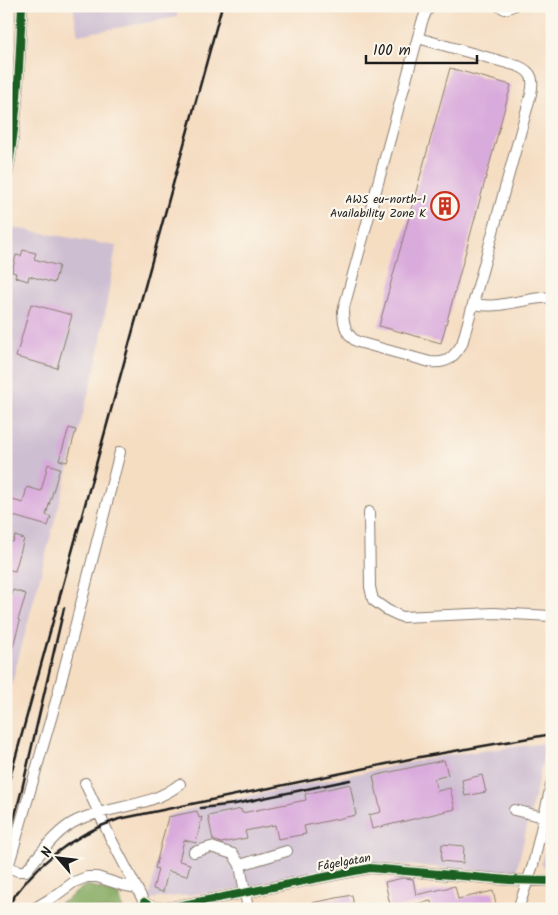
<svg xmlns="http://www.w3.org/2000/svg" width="558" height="915" viewBox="0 0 558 915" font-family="Kalam,sans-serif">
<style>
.industrial{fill:#cebed1}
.forest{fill:#83a95f;stroke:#50623e}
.building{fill:#d9aadc}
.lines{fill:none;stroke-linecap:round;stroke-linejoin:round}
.minor-casing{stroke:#887c6f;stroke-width:12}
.minor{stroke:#fff;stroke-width:10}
.rail{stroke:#1c1c1c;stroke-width:2.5}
.cycleway-casing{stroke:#fbf7ec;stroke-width:11}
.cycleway{stroke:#1b5e20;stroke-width:8}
.labels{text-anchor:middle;stroke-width:4.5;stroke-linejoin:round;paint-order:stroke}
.poi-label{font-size:12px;fill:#1c1c1c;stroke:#fbf7ec;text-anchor:end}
.street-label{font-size:12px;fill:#1c1c1c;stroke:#fbf7ec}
</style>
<rect width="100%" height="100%" fill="#fbf7ec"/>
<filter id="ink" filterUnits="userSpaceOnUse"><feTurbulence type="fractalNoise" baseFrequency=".02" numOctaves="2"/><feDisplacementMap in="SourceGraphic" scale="10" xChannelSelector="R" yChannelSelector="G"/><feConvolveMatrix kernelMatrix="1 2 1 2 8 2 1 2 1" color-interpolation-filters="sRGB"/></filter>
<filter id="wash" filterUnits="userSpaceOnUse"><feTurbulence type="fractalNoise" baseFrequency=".0096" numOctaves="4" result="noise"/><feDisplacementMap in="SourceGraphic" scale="20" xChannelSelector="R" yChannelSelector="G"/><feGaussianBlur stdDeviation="1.12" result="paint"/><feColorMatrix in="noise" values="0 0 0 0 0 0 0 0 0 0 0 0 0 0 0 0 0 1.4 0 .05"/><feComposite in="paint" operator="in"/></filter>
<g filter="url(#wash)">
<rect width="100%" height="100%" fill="#f5ddc2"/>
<path class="industrial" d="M73 6H177V17L78 35Z
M6 203 9 227 116 246 98 357 6 705Z
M547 743 516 873 363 862 235 890 149 899 167 816 201 806 442 756Z
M552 820V873L549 872 541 864Z"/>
<path class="forest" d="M86 885 119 894 123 909H49L65 901Z"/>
<g id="blocks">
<path class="building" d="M450 68 511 85 441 343 379 326Z
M23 250 36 253 34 259 59 266 54 283 29 276 28 281 15 277 16 273 12 272 16 255 21 256Z
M31 304 72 315 57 368 16 357Z
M69 428 76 430 67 462 59 460Z
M48 464 60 468 46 515 51 517 48 526 6 514V507L9 499 23 503 27 487 41 491Z
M15 536 24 539 15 571 6 569V540L13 542Z
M13 590 26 594 18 620 20 621 8 664 6 663V626L9 616 6 615V612Z
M444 760 448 775 434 779 437 791 450 788 455 809 372 829 369 815 381 812 373 776Z
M482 775 486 792 465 796 462 780Z
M350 784 356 815 304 826 306 834 278 839 275 825 245 831 247 838 221 843 213 840 208 816 241 809 242 813 306 800 305 794Z
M197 811 199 818 202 817 196 843 184 840 179 861 190 864 187 876 168 871 163 892 153 889 158 869 155 868 168 817Z
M442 844 464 846 463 863 441 861Z
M403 878 413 879 416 895 455 886 458 899 493 891 497 909H432L431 901 391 909 385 882Z
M352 895 354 907 347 909H297L296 906Z"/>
</g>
</g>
<g filter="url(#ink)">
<use href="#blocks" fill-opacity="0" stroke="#887c6f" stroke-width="1"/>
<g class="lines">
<defs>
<path id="minor" d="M499 6 505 9 513 6
M418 38 518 66C533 72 534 80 531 94L462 344C453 358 447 364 430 362L358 342C346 336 343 324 343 311L422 22 426 12 431 6
M6 94 17 95
M6 180C18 123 19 64 22 6
M473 304C495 308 507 303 528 300 536 298 544 298 552 297
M120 452 56 701 8 867 18 871H26C41 853 56 830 78 820 112 805 150 808 180 784
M369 512 370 587 373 600 387 610 402 617 494 613 552 616
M85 783 110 837 144 902 139 909
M514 810 544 817
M194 852 211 847 233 854 240 865 248 909
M240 865 287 851
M144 902C151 908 158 908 167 908L370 868 509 880 552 881
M35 908 55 896 74 882 87 877H97L122 885 137 888
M518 909 533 865 552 781"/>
</defs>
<use href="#minor" class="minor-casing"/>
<use href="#minor" class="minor"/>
<path class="rail" d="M6 792 222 6
M201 808 235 804 350 780
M6 849 22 789 64 608
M6 909C32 866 72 835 119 819L420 757 552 734"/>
<defs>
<path id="cycleway" d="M6 180C18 123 19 64 22 6
M144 902C151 908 158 908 167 908L370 868 509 880 552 881"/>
</defs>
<use href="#cycleway" class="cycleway-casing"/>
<use href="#cycleway" class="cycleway"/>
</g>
</g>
<defs>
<symbol id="building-ring" viewBox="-11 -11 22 22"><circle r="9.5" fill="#fbf7ec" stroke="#c8321e" stroke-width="1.5"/><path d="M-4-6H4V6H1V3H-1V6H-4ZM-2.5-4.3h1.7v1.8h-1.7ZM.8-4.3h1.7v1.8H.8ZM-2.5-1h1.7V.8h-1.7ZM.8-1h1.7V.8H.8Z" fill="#c8321e"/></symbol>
</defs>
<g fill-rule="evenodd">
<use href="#building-ring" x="429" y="190" width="32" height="32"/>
</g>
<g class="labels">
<g class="poi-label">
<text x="426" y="203">AWS eu-north-1<tspan x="426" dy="14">Availability Zone K</tspan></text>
</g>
<g class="street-label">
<text transform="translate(344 862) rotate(-10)" y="4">Fågelgatan</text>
</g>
</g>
<rect width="558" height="915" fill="none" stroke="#fbf7ec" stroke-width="25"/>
<g transform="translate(58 858) rotate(298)" stroke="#fbf7ec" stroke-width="4" paint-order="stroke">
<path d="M0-4L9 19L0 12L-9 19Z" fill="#1c1c1c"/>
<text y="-8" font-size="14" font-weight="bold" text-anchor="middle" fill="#1c1c1c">N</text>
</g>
<path d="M366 55v8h111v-8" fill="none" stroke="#1c1c1c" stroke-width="2.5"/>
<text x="373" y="55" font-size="15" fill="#1c1c1c" stroke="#fbf7ec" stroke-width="4" paint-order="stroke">100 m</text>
</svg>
